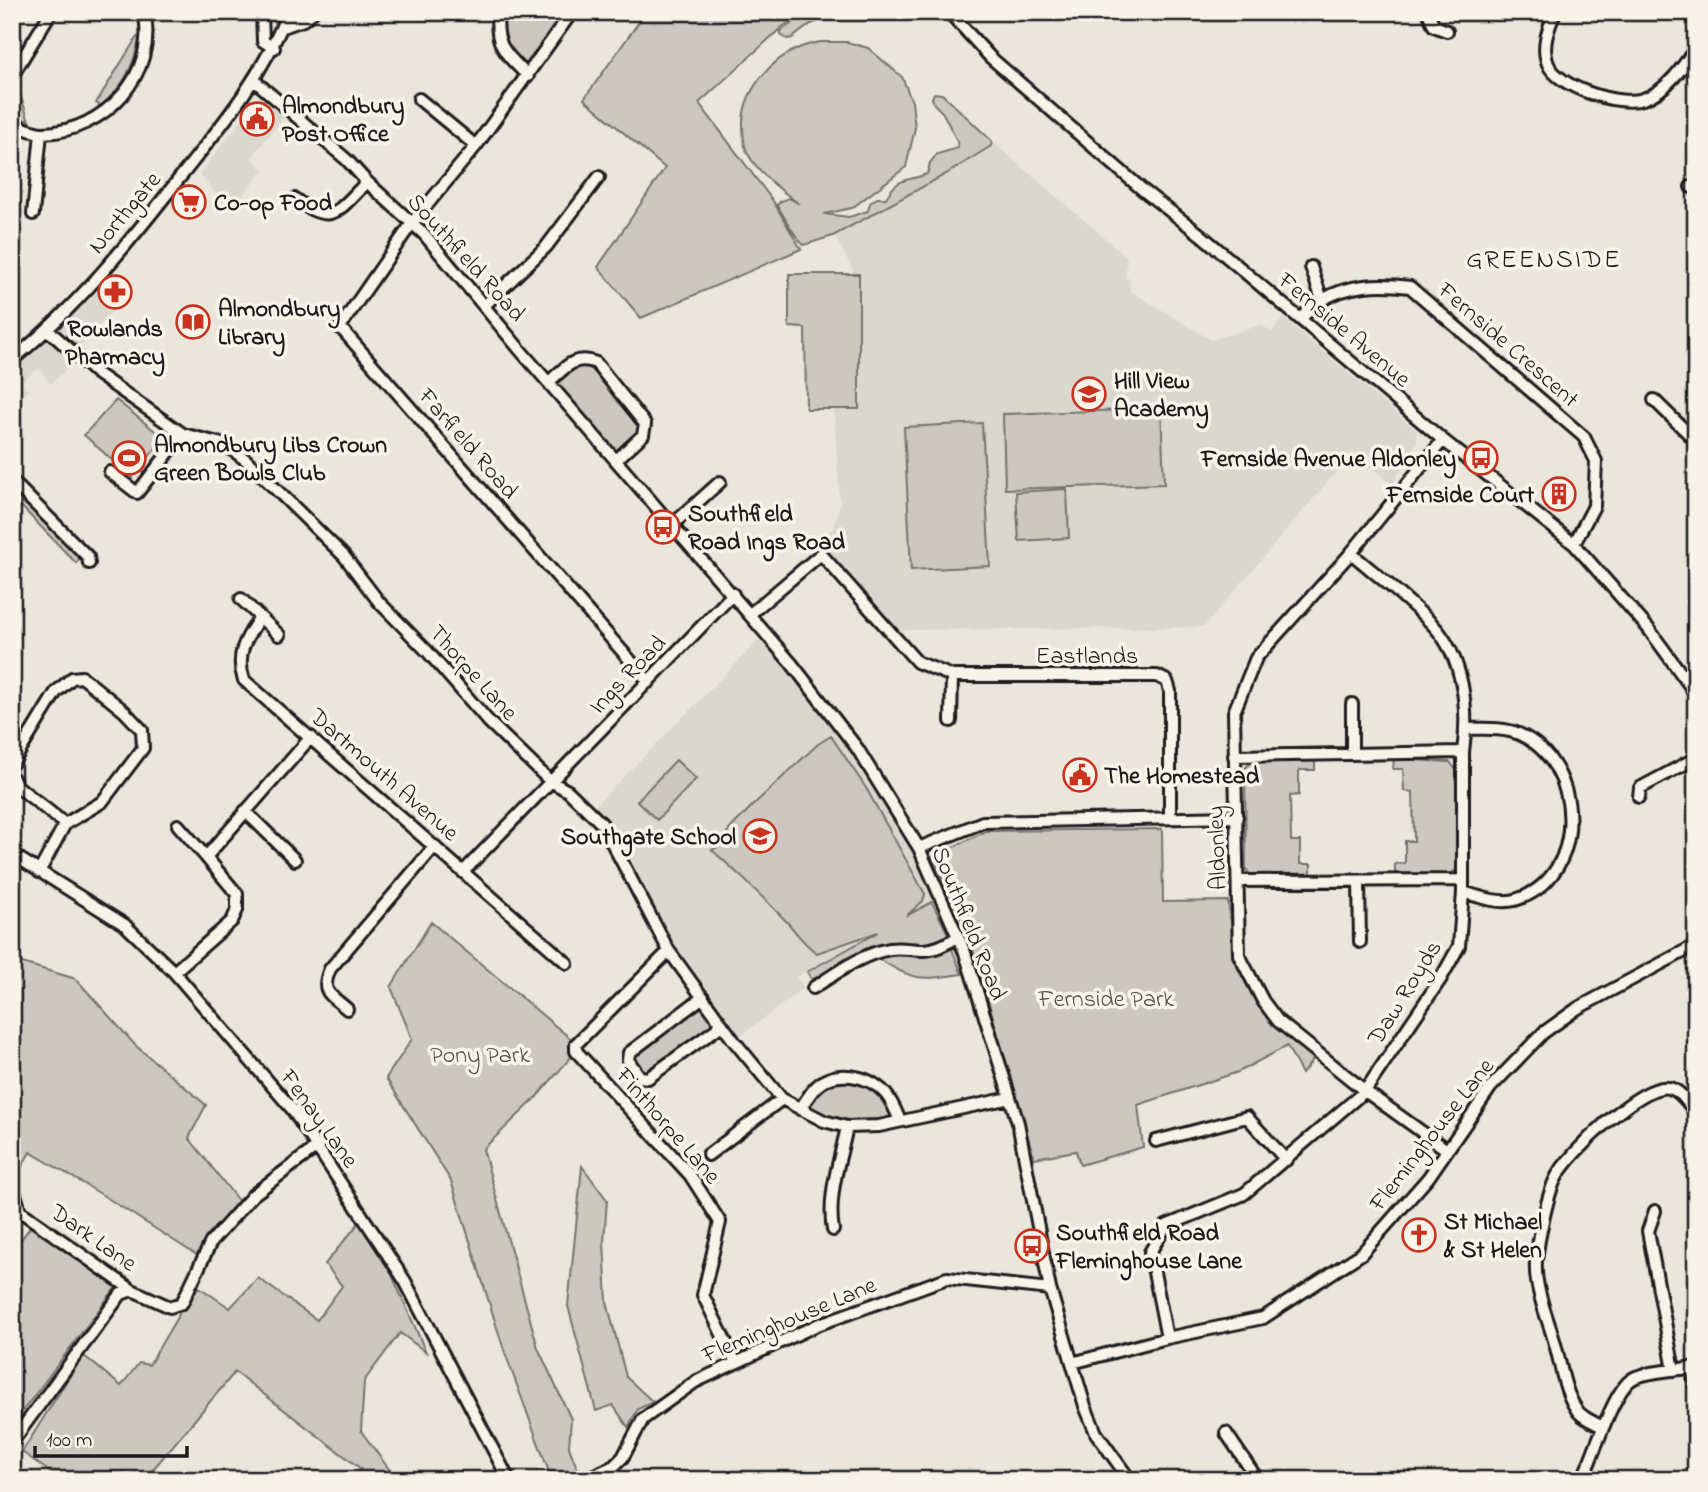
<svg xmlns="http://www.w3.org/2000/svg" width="1708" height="1492" viewBox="0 0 1708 1492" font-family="'Indie Flower',sans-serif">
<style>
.built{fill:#dad7ce}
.green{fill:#ccc8c0;stroke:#74726e;stroke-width:2}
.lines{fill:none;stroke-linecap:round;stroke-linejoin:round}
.minor-casing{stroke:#1c1c1c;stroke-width:16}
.minor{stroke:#f7f3e8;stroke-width:10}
.labels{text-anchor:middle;stroke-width:7;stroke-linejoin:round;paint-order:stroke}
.poi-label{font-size:24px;font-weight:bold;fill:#1c1c1c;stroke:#f7f3e8;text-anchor:start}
.street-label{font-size:24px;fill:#1c1c1c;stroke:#f7f3e8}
.park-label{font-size:24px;fill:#51504d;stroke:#f7f3e8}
.neighbourhood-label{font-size:26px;letter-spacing:2px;fill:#1c1c1c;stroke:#f7f3e8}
</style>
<rect width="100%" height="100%" fill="#eae6dc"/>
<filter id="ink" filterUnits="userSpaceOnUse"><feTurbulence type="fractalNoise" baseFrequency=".0143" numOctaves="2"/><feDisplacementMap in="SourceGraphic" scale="14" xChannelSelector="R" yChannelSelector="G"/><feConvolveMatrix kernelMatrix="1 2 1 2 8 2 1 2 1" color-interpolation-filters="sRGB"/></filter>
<g filter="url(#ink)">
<path class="built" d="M261 96 285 115 251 158 264 170 230 210 199 174Z
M995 144 1127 257 1125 278H1129L1130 293 1132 292 1211 340 1261 325 1272 332 1283 318 1416 430 1417 442 1392 485 1353 452 1204 627 896 630 820 540 833 528 840 504 834 409H806L805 328 789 327V274H855L835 237Z
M109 278 130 293 77 350 82 356 50 384 39 368 21 382 28 391 12 402V370L91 298Z
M766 633 857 748 919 848 932 902 796 977 804 988 734 1041 669 951 602 824 587 814Z"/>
<path class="green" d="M498 12H572L528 76 503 51Z
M646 12H805L781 28 699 103 773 201 801 249 641 318 598 267 665 168 584 99Z
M808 12H841L811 24 792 38 787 39 781 35V31Z
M137 37 139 39C133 69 124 85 101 106L96 103Z
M820 42H847L868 48 902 77 912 102 915 128 906 167 852 208 824 214 849 217 868 211 870 203 877 198H886C899 175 908 182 927 174L930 163 937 154 958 148 957 141 943 113 934 104 932 98 934 93 942 94 992 141 991 146 948 173 833 236 804 245C795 238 784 216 777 205L781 201 789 198 799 204C781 190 759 174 748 154 743 146 743 132 743 122 744 91 770 60 799 48 805 45 813 44 820 42Z
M16 82 29 121 12 115V89Z
M789 274H859V409H806L805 328 789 327Z
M586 359 645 424 616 460 548 380Z
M116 400 164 438 132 478 84 435Z
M1161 409 1164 484 1005 489 1003 414Z
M982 423 990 566 911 570 904 427Z
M1067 489 1069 538 1019 541 1016 492Z
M24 495 83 556 76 563 17 502Z
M831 736 866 788 925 894 923 901 906 916 932 902 948 934C923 954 913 939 886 945 859 952 836 967 812 980L807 972 878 932 817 953C803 944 797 933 787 922 763 897 738 873 712 850L723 844 728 831 752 806 818 744Z
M1394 759 1450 762 1456 770 1457 869 1449 875H1395V864L1405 863V841H1414L1413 792 1404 791 1403 769H1393Z
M676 760 696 779 657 820 637 801Z
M1315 760V770H1299V795L1290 796 1291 841H1300V864H1311V875L1251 876 1246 869 1245 768 1252 762Z
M1162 829 1163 902 1228 901C1233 935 1236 972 1256 1000 1272 1022 1295 1040 1314 1058L1302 1074 1287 1046 1238 1072 1138 1105 1143 1147 1080 1165 1076 1151 1034 1158 968 932 932 857 986 831Z
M431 922 571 1039 572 1056 534 1100 483 1149 538 1348 571 1419 569 1447 578 1471 552 1480 504 1350 451 1181 386 1078 412 1039 391 987Z
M952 949 962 974C917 981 914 980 875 957L888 953 921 954Z
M12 960 76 979 135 1045 206 1105 189 1138 240 1203 198 1256 101 1194 30 1152 15 1179 12 1168Z
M703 997 722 1025 640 1077 629 1053Z
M839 1076 876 1085 900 1121 847 1127 800 1109 816 1087Z
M582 1166 607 1200 604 1241 607 1302 626 1377 653 1402 638 1409 628 1427 613 1405 596 1411 568 1306Z
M362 1219 392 1275 426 1352 400 1333 364 1381 361 1431 397 1480H353L361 1469 235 1372 144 1480H61L22 1452 83 1355 121 1386 139 1363 149 1365 196 1285 230 1308 258 1278 317 1320 342 1286 325 1264Z
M31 1226 116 1287 12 1425V1252Z"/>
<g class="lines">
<defs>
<path id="minor" d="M262 12 263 41 274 48
M498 12C494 46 506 54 528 76
M572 12 476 146 412 223 340 327 649 682
M949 12 990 57 1144 191 1201 235 1443 440 1574 544 1648 628 1696 694
M1428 12 1434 26 1447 31
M1555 12C1548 29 1541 47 1548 64 1557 87 1619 107 1643 99 1666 92 1684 66 1696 47
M283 27 303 20 313 12
M12 76 51 12
M255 81 347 160 367 182 424 234 521 351 792 664 857 748 919 848 965 953 1018 1123 1050 1289 1085 1406 1096 1433 1130 1480
M419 99 476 146
M12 124C22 127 34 133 43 133 104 132 159 74 144 12
M1696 126V128
M1691 187 1696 185
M295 199C333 228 339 209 367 182
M33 214 41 133
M1311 267 1322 300
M484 306 546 247 599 177
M1300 319C1307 313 1314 305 1322 300 1349 284 1379 283 1410 287L1584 437 1596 461 1594 506 1574 544
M48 330 96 373 183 434 226 445 246 460 344 556 379 602 427 651 489 722 550 781 568 791 602 824 669 951 734 1041 782 1099 824 1121 847 1127 879 1126 1010 1098
M12 360C75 309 128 244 178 180 222 125 261 79 288 12
M549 382C565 368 574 354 596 363L645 424 643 435 616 460
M1654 400 1696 441
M1443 440 1351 553 1256 658 1234 712 1239 955 1263 1001 1278 1021 1365 1091 1447 1150
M110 472 137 493 183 434
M12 481 88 557 89 563
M672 525 720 482
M241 599 260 617C246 638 235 654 244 680L567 963
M750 614 821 554 917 662 952 676H1157L1167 681 1170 691V817
M260 617 279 635
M1352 704V754
M951 721 952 676
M1234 756 1463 752
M12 764 56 692 72 678 82 677 124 711 142 730 143 748 102 802 65 824 39 872
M12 777 17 786 65 824
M1639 797 1640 788 1696 758
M245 811 295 860
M178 825 206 857
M919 848 983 822 1237 817
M12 854 125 925 174 972 292 1109 405 1281 509 1480
M464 871 733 594
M1239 881 1461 880
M1359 881 1360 942
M1463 892C1479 897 1499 904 1515 900 1589 878 1585 763 1519 734 1503 727 1483 729 1466 729
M669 951 576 1044V1051L690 1175 720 1222 703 1295 735 1361
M174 972 232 921 237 910V894L206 857 311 737
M813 988C837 973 861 954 890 949 902 947 911 950 923 950 936 950 947 943 958 937
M703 997 629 1053 628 1060 640 1077 648 1078 722 1025
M347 1009C330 994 320 993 330 969L435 846
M800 1109C805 1102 810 1093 816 1087 835 1068 868 1075 885 1093 892 1101 896 1111 900 1121
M1156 1141 1247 1117 1286 1160
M708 1155 782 1099
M12 1184 20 1211 132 1290
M1655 1211 1648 1231 1674 1370
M833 1230C827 1196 840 1160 847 1127
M1167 1338 1150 1252 1166 1226 1244 1194 1365 1091 1440 980 1459 946 1463 892V752C1469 710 1464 658 1433 625 1408 599 1378 576 1351 553
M1072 1363 1167 1338 1263 1318 1361 1254 1428 1178 1491 1087 1543 1033 1578 1008 1696 945
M1692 1368 1696 1389
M1603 1427C1595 1423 1581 1417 1577 1410 1564 1392 1561 1365 1555 1344 1548 1318 1534 1289 1536 1261 1538 1242 1547 1195 1556 1178 1567 1155 1642 1082 1669 1088 1681 1090 1689 1105 1696 1113
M1226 1433 1258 1480
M12 1442 121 1294 132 1290 170 1307 182 1303 211 1242 253 1195 318 1146
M584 1480 614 1466 623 1457 643 1419 695 1382 817 1325 947 1278 1050 1289
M1582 1480C1593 1457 1613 1391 1632 1379 1646 1371 1679 1370 1696 1367"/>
</defs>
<use href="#minor" class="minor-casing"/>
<use href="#minor" class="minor"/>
</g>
</g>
<defs>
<symbol id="civic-ring" viewBox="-11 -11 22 22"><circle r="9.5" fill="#f7f3e8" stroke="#c8321e" stroke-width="1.5"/><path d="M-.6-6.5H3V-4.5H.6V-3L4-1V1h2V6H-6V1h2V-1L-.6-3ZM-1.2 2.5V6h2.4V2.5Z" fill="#c8321e"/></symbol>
<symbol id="supermarket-ring" viewBox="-11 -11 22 22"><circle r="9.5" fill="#f7f3e8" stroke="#c8321e" stroke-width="1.5"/><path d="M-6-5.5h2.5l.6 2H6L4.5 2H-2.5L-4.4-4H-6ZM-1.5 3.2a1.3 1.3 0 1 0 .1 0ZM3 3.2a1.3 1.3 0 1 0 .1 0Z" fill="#c8321e"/></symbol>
<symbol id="pharmacy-ring" viewBox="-11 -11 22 22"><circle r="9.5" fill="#f7f3e8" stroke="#c8321e" stroke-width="1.5"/><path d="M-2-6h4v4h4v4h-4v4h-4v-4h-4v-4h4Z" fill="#c8321e"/></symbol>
<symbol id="library-ring" viewBox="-11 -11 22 22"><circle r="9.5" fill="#f7f3e8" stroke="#c8321e" stroke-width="1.5"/><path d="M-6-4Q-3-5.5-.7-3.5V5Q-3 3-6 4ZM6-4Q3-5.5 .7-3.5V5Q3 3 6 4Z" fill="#c8321e"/></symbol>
<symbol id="school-ring" viewBox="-11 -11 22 22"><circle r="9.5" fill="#f7f3e8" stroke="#c8321e" stroke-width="1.5"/><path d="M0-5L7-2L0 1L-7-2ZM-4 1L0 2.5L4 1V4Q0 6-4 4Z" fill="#c8321e"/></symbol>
<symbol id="stadium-ring" viewBox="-11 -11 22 22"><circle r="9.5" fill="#f7f3e8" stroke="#c8321e" stroke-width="1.5"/><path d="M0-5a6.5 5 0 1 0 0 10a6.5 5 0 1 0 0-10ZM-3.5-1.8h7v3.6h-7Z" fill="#c8321e"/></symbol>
<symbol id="bus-ring" viewBox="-11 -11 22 22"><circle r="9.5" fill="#f7f3e8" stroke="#c8321e" stroke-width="1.5"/><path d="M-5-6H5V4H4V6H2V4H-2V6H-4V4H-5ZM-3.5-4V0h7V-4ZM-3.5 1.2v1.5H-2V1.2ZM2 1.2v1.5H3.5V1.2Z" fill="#c8321e"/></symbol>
<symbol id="building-ring" viewBox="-11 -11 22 22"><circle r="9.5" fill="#f7f3e8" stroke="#c8321e" stroke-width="1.5"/><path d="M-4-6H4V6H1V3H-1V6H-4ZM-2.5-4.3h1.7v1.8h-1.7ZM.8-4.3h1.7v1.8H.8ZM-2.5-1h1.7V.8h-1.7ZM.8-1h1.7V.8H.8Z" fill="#c8321e"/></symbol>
<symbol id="church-ring" viewBox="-11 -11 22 22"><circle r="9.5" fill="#f7f3e8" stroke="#c8321e" stroke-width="1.5"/><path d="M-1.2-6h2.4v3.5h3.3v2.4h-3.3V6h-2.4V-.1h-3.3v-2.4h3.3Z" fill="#c8321e"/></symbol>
</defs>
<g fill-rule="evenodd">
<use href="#civic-ring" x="238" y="100" width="38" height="38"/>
<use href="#supermarket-ring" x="170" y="183" width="38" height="38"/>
<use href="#pharmacy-ring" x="96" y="273" width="38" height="38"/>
<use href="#library-ring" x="174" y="303" width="38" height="38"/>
<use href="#school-ring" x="1070" y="375" width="38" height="38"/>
<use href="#stadium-ring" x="110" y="439" width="38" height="38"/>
<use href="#bus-ring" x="1462" y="439" width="38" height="38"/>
<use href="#building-ring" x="1540" y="475" width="38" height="38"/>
<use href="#bus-ring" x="644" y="508" width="38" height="38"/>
<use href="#civic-ring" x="1061" y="756" width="38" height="38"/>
<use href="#school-ring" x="741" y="817" width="38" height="38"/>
<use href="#church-ring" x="1400" y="1216" width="38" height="38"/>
<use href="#bus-ring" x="1013" y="1227" width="38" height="38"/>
</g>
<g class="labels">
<g class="poi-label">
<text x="282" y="113">Almondbury<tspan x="282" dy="28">Post Office</tspan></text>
<text x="214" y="210">Co-op Food</text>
<text x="218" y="316">Almondbury<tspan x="218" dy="28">Library</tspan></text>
<text x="115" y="336" text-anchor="middle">Rowlands<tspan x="115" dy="28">Pharmacy</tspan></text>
<text x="1114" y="388">Hill View<tspan x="1114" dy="28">Academy</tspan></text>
<text x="154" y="452">Almondbury Libs Crown<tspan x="154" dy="28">Green Bowls Club</tspan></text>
<text x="1456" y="466" text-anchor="end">Fernside Avenue Aldonley</text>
<text x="1534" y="502" text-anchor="end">Fernside Court</text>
<text x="688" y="521">Southfield<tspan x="688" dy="28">Road Ings Road</tspan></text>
<text x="1104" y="783">The Homestead</text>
<text x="736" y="844" text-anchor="end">Southgate School</text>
<text x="1444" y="1229">St Michael<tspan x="1444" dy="28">&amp; St Helen</tspan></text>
<text x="1056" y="1240">Southfield Road<tspan x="1056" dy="28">Fleminghouse Lane</tspan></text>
</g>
<g class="street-label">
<text transform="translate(124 212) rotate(-50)" y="8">Northgate</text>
<text transform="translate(467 257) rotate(48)" y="8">Southfield Road</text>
<text transform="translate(1345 329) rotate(40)" y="8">Fernside Avenue</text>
<text transform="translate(1509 344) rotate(41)" y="8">Fernside Crescent</text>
<text transform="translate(469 443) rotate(49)" y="8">Farfield Road</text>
<text x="1087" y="663">Eastlands</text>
<text transform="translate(474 672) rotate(48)" y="8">Thorpe Lane</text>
<text transform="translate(627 674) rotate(-46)" y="8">Ings Road</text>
<text transform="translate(385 774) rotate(41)" y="8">Dartmouth Avenue</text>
<text transform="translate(1216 848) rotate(-92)" y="8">Aldonley</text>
<text transform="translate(970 923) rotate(68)" y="8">Southfield Road</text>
<text transform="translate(1404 992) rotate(-58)" y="8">Daw Royds</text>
<text transform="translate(320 1118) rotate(54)" y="8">Fenay Lane</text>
<text transform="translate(669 1125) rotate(49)" y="8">Finthorpe Lane</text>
<text transform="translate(1431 1134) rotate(-52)" y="8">Fleminghouse Lane</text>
<text transform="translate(94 1237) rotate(35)" y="8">Dark Lane</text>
<text transform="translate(789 1319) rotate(-23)" y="8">Fleminghouse Lane</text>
</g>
<g class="park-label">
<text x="1106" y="1006">Fernside Park</text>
<text x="480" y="1062">Pony Park</text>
</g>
<g class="neighbourhood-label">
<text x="1544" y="267">GREENSIDE</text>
</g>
</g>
<rect width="1708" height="1492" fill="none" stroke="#f7f3e8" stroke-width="42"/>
<rect x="21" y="21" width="1666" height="1450" fill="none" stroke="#1c1c1c" stroke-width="2.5" filter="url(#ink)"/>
<path d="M35 1446v10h152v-10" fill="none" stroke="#1c1c1c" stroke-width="3.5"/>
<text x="46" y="1446" font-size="21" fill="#1c1c1c" stroke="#f7f3e8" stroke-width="5" paint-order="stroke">100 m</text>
</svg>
